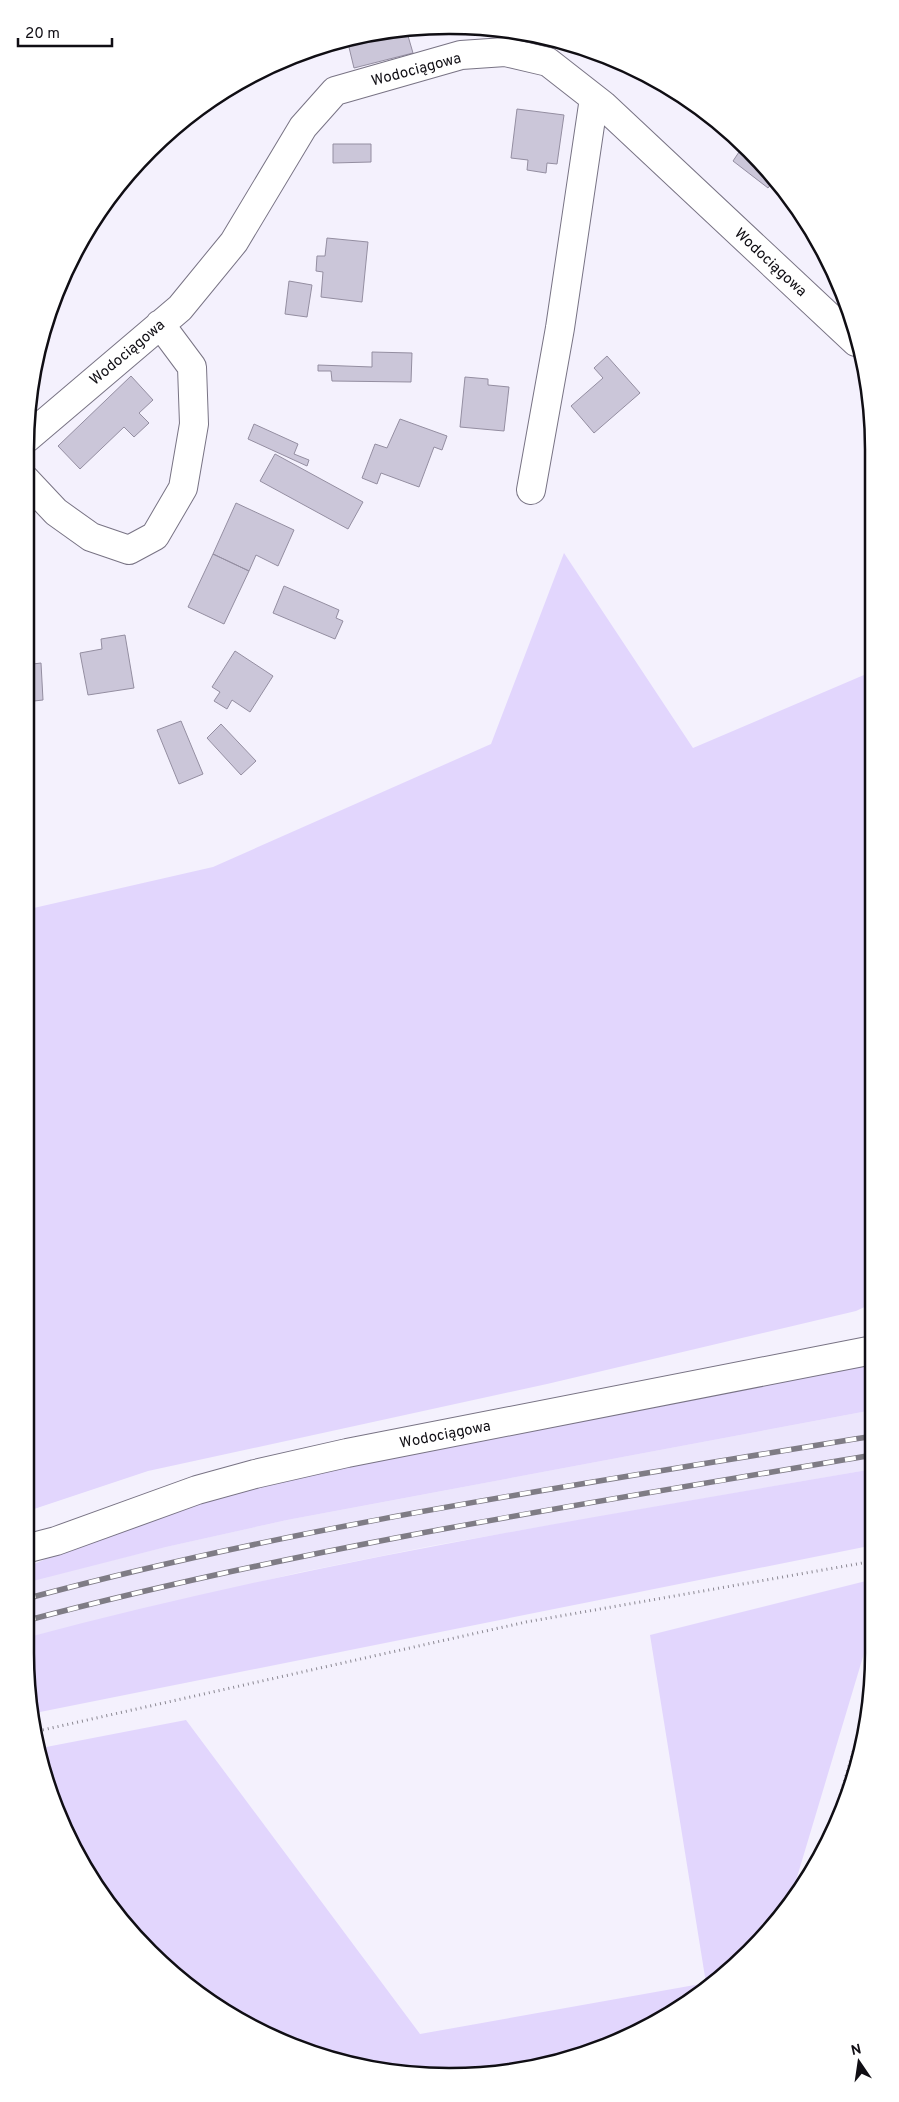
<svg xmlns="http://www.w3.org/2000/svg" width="899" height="2102" viewBox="0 0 899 2102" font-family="Overpass,sans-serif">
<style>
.built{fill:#ece6fc}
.green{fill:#e2d6fd}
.building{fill:#cbc6d9;stroke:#948ea1}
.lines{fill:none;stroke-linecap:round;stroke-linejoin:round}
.minor-casing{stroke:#787384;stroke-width:30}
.path{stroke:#8b8892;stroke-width:3;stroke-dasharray:1 4;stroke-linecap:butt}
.minor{stroke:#fff;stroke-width:28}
.rail-casing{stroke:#7f7c85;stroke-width:5.5}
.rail{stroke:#fff;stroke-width:4;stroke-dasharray:11;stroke-linecap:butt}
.labels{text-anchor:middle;stroke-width:5;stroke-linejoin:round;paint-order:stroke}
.street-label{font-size:15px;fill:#100e14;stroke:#fff}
.rim{fill:none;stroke:#100e14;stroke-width:2.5}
</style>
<rect width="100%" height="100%" fill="#f4f1fd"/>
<path class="built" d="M873 1410V1469L431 1546 297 1573 25 1638V1583L40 1578 166 1547 287 1520Z"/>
<path class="green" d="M564 553 693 748 871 672 873 1303 856 1311 547 1384 148 1471 25 1512V910L213 867 491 744Z
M873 1347V1410L287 1520 166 1547 25 1583V1568L217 1485Z
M873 1469 874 1545 35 1713 25 1653V1638C304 1563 589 1518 873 1469Z
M874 1579V1620L789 1904 769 1932 661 2020 586 2055 505 2073 367 2069 238 2020 130 1932 82 1864 48 1789 41 1748 186 1720 420 2034 706 1983 650 1635Z"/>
<path class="building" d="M406 29 413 53 354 68 347 39Z
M517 109 564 115 557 164 547 163 546 173 527 170 528 160 511 158Z
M333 144H371V162L333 163Z
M741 149 774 180 768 188 733 161Z
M327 238 368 242 362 302 321 297 323 272 316 271 317 256H325Z
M289 281 312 285 307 317 285 314Z
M372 352 412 353 411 382 332 381 331 371H318V365L372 367Z
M607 356 640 393 594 433 571 406 603 378 594 368Z
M131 376 153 400 139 413 149 423 134 437 124 427 80 469 58 446Z
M465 377 488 379V385L509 387 504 431 460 427Z
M400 419 447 436 442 450 434 447 419 487 381 473 377 484 362 478 375 444 387 448Z
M254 424 298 444 294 454 309 460 307 466 248 439Z
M275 454 363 502 348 529 260 481Z
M236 503 294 530 278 566 256 555 249 571 213 554Z
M213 554 249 571 224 624 188 607Z
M284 586 339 610 336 618 343 621 335 639 273 613Z
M125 635 134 688 88 695 80 653 102 649 101 639Z
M235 651 273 676 250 712 232 700 227 709 214 701 220 692 212 687Z
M41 663 43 700 25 702V665Z
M181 721 203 774 179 784 157 730Z
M221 724 256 761 241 775 207 738Z"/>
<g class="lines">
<defs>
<path id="minor" d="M27 438 180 308 234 242 303 127 335 91 461 55 505 52 548 62 603 105 856 342
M25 479 56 512 91 537 129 550 155 536 183 488 194 424 192 367 160 324
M531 490 560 328 594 98
M25 1549 56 1541 197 1490 255 1474 347 1453 873 1350"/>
</defs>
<use href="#minor" class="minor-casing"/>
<path class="path" d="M38 1731 526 1622 874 1561
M823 1853 862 1722"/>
<use href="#minor" class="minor"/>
<defs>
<path id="rail" d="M25 1599C303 1524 590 1483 873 1436
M25 1621C304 1547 589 1503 873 1455"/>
</defs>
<use href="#rail" class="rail-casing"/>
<use href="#rail" class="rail"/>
</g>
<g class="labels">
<g class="street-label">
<text transform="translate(416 69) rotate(-15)" y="5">Wodociągowa</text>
<text transform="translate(771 262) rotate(43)" y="5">Wodociągowa</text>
<text transform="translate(127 352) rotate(-40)" y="5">Wodociągowa</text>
<text transform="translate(445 1434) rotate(-11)" y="5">Wodociągowa</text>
</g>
</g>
<path d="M0 0H899V2102H0ZM449 34H450A415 415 0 0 1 865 449V1653A415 415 0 0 1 450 2068H449A415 415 0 0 1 34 1653V449A415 415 0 0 1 449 34Z" fill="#fff" fill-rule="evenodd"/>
<path class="rim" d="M449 34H450A415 415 0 0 1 865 449V1653A415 415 0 0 1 450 2068H449A415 415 0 0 1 34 1653V449A415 415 0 0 1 449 34Z"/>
<g transform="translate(859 2062) rotate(347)" stroke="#ffffff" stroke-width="4" paint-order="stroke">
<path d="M0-4L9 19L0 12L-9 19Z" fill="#100e14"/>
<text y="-8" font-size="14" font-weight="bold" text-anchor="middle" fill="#100e14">N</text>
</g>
<path d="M18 38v8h94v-8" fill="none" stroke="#100e14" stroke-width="2.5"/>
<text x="25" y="38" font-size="15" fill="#100e14" stroke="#ffffff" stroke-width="4" paint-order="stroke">20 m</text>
</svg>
